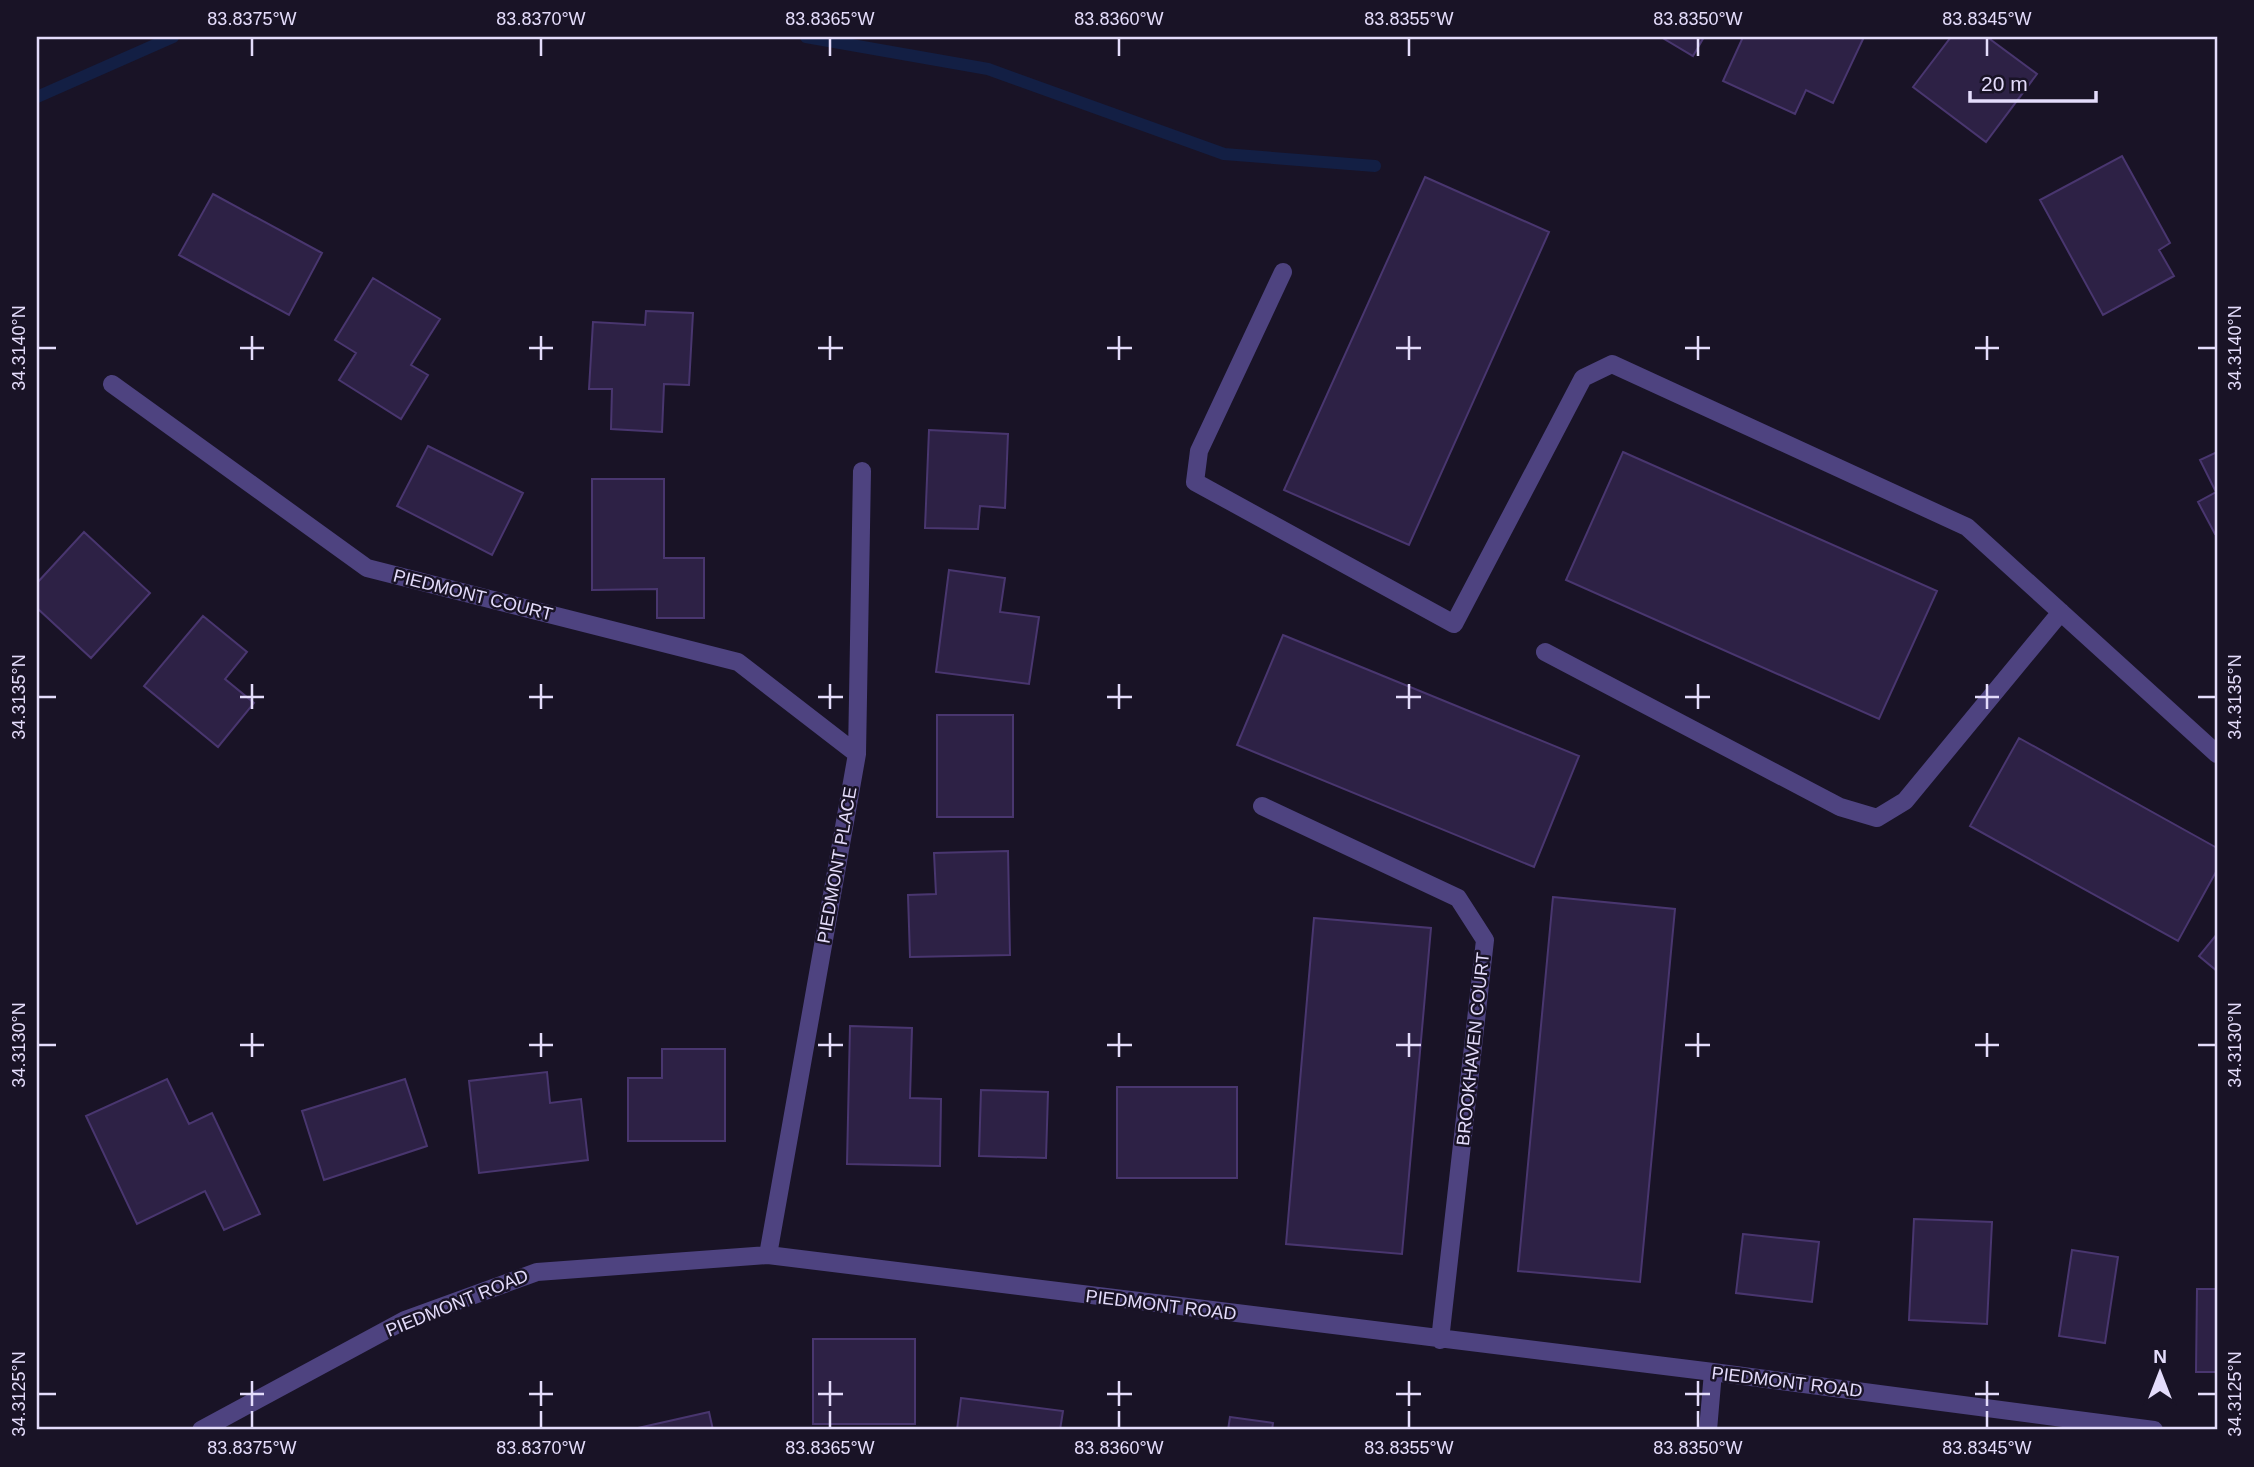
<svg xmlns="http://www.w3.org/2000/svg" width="2254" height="1467" viewBox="0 0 2254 1467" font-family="Arial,sans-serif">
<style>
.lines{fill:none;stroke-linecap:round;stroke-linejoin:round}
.stream{stroke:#131f44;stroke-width:12}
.building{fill:#2d2145;stroke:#49366f;stroke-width:2}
.minor{stroke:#4e4380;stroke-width:18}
.ticks{fill:none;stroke:#e4dcfb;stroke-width:2.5}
.labels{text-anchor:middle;stroke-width:5;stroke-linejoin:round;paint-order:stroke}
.street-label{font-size:18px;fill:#e4dcfb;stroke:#191326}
.neatline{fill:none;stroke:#e4dcfb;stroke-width:2.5}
.ticks-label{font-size:18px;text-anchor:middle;fill:#e4dcfb}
</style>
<rect width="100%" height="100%" fill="#191326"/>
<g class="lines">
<path class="stream" d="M806 37 988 69 1224 154 1375 166
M37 97 173 37"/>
</g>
<path class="building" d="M1661 37H1704L1693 56Z
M1743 37H1864L1833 103 1806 90 1795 114 1723 81Z
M1951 37H1987L2037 74 1986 142 1913 87Z
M2122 156 2170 243 2159 250 2174 276 2103 315 2040 200Z
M1425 177 1549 232 1409 545 1284 490Z
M213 194 322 253 289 315 179 255Z
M373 278 440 319 411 365 428 375 401 419 339 380 356 353 335 340Z
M646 311 693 313 689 385 664 384 662 432 611 429 612 389H589L593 322 645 325Z
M929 430 1008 434 1005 508 980 506 978 529 925 528Z
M428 446 523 493 492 555 397 506Z
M1623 452 1937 591 1879 719 1566 580Z
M2217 452V533L2215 534 2198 502 2216 492 2200 460Z
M592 479H664V558H704V618H657V589L592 590Z
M84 532 150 593 91 658 37 608V583Z
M949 570 1005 578 1000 612 1039 617 1029 684 936 672Z
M203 616 247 652 225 679 254 703 218 747 144 686Z
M1283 635 1579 756 1534 867 1237 745Z
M937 715H1013V817H937Z
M2019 738 2217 848V870L2178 941 1970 826Z
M1008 851 1010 955 910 957 908 895 936 894 934 853Z
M1553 897 1675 909 1640 1282 1518 1271Z
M1314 918 1431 928 1402 1254 1286 1244Z
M2217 934V971L2199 956Z
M850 1026 912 1028 910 1098 941 1099 940 1166 847 1164Z
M662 1049H725V1141H628V1078H662Z
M547 1072 550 1103 581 1099 588 1160 479 1173 469 1081Z
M167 1079 189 1124 212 1113 260 1214 224 1230 205 1191 137 1224 86 1116Z
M405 1079 427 1146 324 1180 302 1111Z
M1117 1087H1237V1178H1117Z
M981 1090 1048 1092 1046 1158 979 1156Z
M1914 1219 1992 1222 1987 1324 1909 1320Z
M1743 1234 1819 1242 1812 1302 1736 1293Z
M2072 1250 2118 1257 2105 1343 2059 1336Z
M2197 1289H2217V1372H2196Z
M813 1339H915V1424H813Z
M961 1398 1063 1411 1060 1430H957Z
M709 1412 713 1430H629Z
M1230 1417 1273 1423 1272 1430H1228Z"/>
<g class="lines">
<path class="minor" d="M1283 272 1199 451 1195 482 1454 624 1583 378 1612 364 1967 527 2217 754
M112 384 367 568 738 662 857 754
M1545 652 1840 807 1877 818 1905 801 2061 612
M1262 806 1458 898 1485 940 1440 1340
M768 1255 857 754 862 471
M201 1430 405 1320 537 1272 768 1255 1713 1372 2154 1430
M1708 1430 1713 1372"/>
</g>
<path class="ticks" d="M252 38V56M541 38V56M830 38V56M1119 38V56M1409 38V56M1698 38V56M1987 38V56M252 336V360M541 336V360M830 336V360M1119 336V360M1409 336V360M1698 336V360M1987 336V360M38 348H56M240 348H264M529 348H553M818 348H843M1107 348H1132M1396 348H1421M1685 348H1710M1975 348H1999M2198 348H2216M252 684V709M541 684V709M830 684V709M1119 684V709M1409 684V709M1698 684V709M1987 684V709M38 697H56M240 697H264M529 697H553M818 697H843M1107 697H1132M1396 697H1421M1685 697H1710M1975 697H1999M2198 697H2216M252 1033V1057M541 1033V1057M830 1033V1057M1119 1033V1057M1409 1033V1057M1698 1033V1057M1987 1033V1057M38 1045H56M240 1045H264M529 1045H553M818 1045H843M1107 1045H1132M1396 1045H1421M1685 1045H1710M1975 1045H1999M2198 1045H2216M252 1381V1406M541 1381V1406M830 1381V1406M1119 1381V1406M1409 1381V1406M1698 1381V1406M1987 1381V1406M38 1394H56M240 1394H264M529 1394H553M818 1394H843M1107 1394H1132M1396 1394H1421M1685 1394H1710M1975 1394H1999M2198 1394H2216M252 1411V1428M541 1411V1428M830 1411V1428M1119 1411V1428M1409 1411V1428M1698 1411V1428M1987 1411V1428"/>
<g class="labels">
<g class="street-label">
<text transform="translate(473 595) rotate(14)" y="6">PIEDMONT COURT</text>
<text transform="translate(837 865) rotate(-80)" y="6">PIEDMONT PLACE</text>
<text transform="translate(1473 1049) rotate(-84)" y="6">BROOKHAVEN COURT</text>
<text transform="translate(457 1303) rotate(-22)" y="6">PIEDMONT ROAD</text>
<text transform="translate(1161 1305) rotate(7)" y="6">PIEDMONT ROAD</text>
<text transform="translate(1787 1382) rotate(7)" y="6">PIEDMONT ROAD</text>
</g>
</g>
<rect width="2254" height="1467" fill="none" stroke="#191326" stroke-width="77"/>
<g transform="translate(2160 1373)" stroke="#191326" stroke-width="5" paint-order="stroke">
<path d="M0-5L12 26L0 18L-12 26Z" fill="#e4dcfb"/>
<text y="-10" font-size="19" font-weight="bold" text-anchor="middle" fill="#e4dcfb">N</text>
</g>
<path d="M1970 91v10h126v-10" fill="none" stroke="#e4dcfb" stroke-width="3.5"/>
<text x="1981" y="91" font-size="21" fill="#e4dcfb" stroke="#191326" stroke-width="5" paint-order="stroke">20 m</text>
<rect x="38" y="38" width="2178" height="1390" class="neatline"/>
<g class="ticks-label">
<text x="252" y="25">83.8375°W</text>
<text x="541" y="25">83.8370°W</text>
<text x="830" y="25">83.8365°W</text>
<text x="1119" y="25">83.8360°W</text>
<text x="1409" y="25">83.8355°W</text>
<text x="1698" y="25">83.8350°W</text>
<text x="1987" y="25">83.8345°W</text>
<text transform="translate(19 348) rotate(-90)" y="6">34.3140°N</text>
<text transform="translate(2235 348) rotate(-90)" y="6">34.3140°N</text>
<text transform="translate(19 697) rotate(-90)" y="6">34.3135°N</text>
<text transform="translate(2235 697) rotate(-90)" y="6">34.3135°N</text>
<text transform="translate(19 1045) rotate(-90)" y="6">34.3130°N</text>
<text transform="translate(2235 1045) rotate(-90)" y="6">34.3130°N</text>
<text transform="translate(19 1394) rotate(-90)" y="6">34.3125°N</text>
<text transform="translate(2235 1394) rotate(-90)" y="6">34.3125°N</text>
<text x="252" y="1454">83.8375°W</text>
<text x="541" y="1454">83.8370°W</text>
<text x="830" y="1454">83.8365°W</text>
<text x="1119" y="1454">83.8360°W</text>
<text x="1409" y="1454">83.8355°W</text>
<text x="1698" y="1454">83.8350°W</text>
<text x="1987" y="1454">83.8345°W</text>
</g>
</svg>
